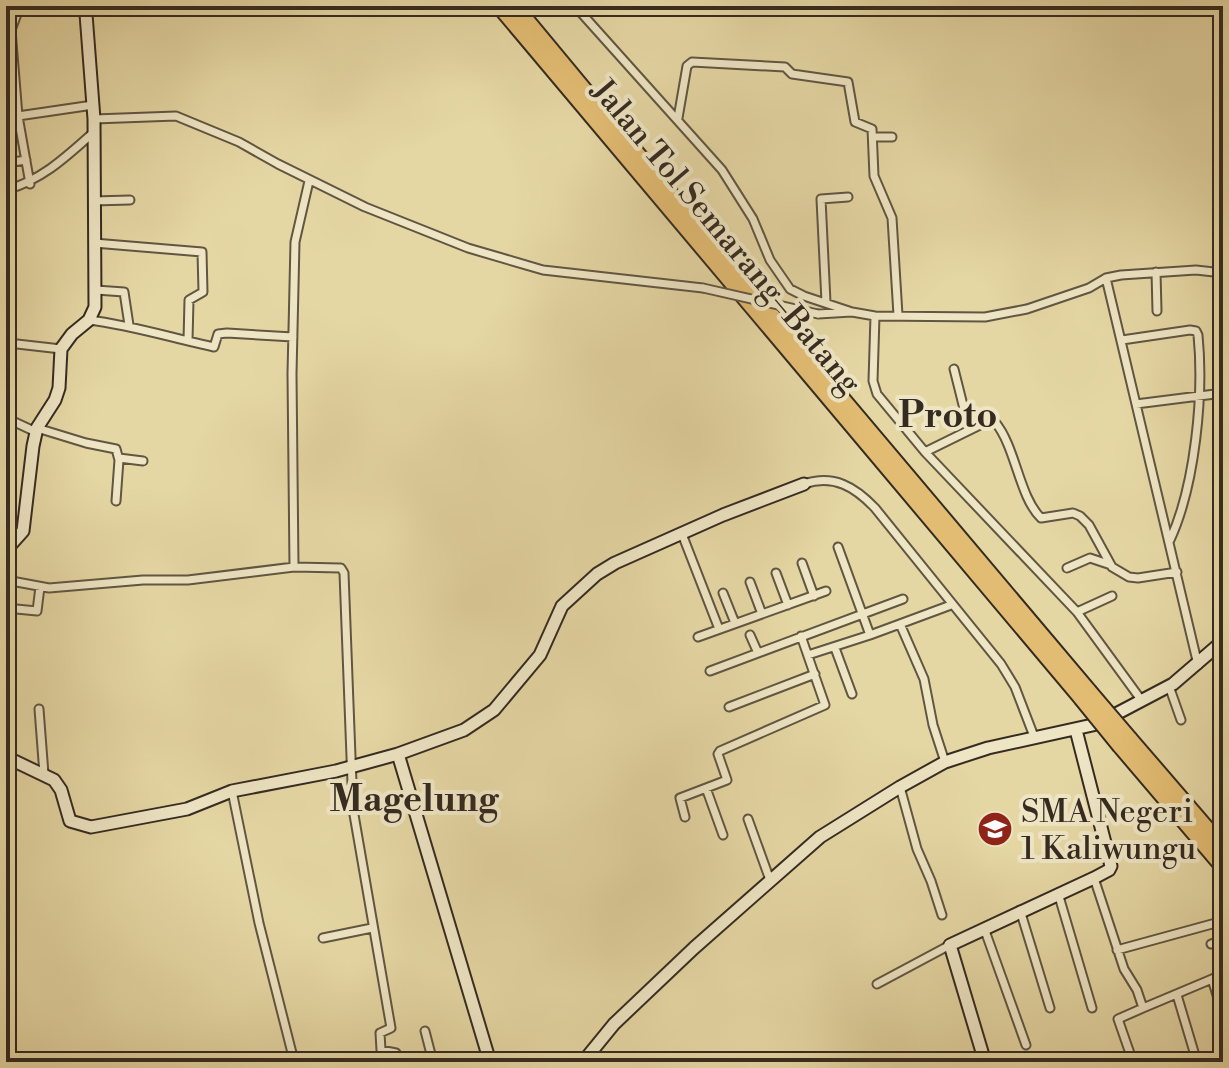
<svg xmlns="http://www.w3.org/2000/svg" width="1229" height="1068" viewBox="0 0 1229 1068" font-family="'Libre Bodoni',serif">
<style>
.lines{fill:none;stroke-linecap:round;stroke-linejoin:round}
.street-casing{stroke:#615642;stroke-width:11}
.secondary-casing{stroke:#352b21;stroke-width:15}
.highway-casing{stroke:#352b21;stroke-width:18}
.street{stroke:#eee5c4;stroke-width:7}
.secondary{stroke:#eee5c4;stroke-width:11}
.highway{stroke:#e2bc72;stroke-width:14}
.street-bridge-casing{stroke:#615642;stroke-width:11;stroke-linecap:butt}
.highway-bridge-casing{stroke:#352b21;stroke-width:18;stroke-linecap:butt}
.street-bridge{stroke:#eee5c4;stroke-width:7}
.highway-bridge{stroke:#e2bc72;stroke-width:14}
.labels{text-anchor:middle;stroke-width:8;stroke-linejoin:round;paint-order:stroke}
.street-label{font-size:32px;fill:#352b21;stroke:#eee5c4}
.poi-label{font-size:32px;fill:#352b21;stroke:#eee5c4;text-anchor:start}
.quarter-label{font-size:36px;font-weight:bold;fill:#352b21;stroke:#eee5c4}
</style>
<rect width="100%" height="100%" fill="#e5d7a4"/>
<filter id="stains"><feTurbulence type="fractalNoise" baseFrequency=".0025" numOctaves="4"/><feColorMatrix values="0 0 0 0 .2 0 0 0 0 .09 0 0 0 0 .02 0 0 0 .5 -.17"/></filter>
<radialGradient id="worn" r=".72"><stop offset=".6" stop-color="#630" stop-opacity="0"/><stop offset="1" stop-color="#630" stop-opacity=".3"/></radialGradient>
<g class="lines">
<defs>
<path id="street" d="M20 6 11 30 18 116 93 105
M575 6 722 170 753 219 770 260 790 289 804 296 852 312
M1217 6 1223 31
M6 117 18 116 30 184
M678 118 687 66 692 62 785 67 792 74 848 82 855 122 872 129 874 176 892 218 898 315
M94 119 176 116 239 142 278 164 365 207 468 248 543 270 703 288
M873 137H892
M6 163 26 160
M6 190C42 180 66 157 94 132
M93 201 130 200
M94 243 202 252 203 292 189 300 188 341
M1156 272 1157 311
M1106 278 1198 665
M96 290 124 292 129 325
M826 302 821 199 848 197
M818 314 852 312 875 316 985 317 1027 309 1089 288 1106 278 1121 275 1196 270 1223 273
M875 316 873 381 877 394 925 452 1077 612 1142 701
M89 320C131 325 172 338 214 347L218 334 227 333 293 337
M1122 340 1190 330 1196 331 1198 335C1204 395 1195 486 1170 540
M17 344 61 349
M954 369 969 429
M1136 404 1223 393
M6 418 36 432
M37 428 86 443 116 449 119 460 116 501
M925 452 986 422H995C1016 447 1019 497 1041 518L1073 513 1080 516 1089 525 1112 567 1129 577 1138 578 1177 572
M119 458 143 461
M804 484C834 474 855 487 875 508L1001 664 1015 687 1035 739
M682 534 719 629
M838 547 870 635 951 605
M802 563 814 596
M294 567 292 374 295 242 309 181
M1067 568 1090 558 1111 565
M776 573 788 605
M6 580 49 588 143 580H188L294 567 341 568 344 573 353 809 391 1028 380 1033 381 1050 396 1053 398 1062
M750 582 762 614
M723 593 735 623
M6 608 37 611 40 587
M1077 612 1112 596
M900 624 924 679 933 725 945 762
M750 635 758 653
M698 637 826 591
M835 648 852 694
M808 655 870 635
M710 671 903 599
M1169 686 1181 720
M729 707 815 674
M39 709 44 774
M900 787 917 849 931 881 942 915
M706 788 723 835
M232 791 259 923 292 1053 299 1062
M685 817 680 798 727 780 718 754 720 751 825 705 801 636
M748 819 770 880
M1094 878 1124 969 1137 990 1143 1008 1212 979 1223 1015
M1058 893 1092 1008
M1020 910 1050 1008
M984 928 1026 1045
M323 938 372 928
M1211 944 1223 940
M1117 950 1223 921
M1212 979 1223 974
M877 984 950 945
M1177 995 1197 1062
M425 1031 433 1062
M1133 1062 1118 1019 1143 1008
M1209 1062 1223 1057"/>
<path id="secondary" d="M6 550 23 531 33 446 37 428 55 400 59 388 61 349 72 334 89 320 95 307 94 119 86 14 94 6
M398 754 464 730 494 710 540 655 562 606 597 574 615 563 723 515 804 484
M6 757 54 780 61 790 70 821 91 827 187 809 232 791 336 771 398 754 490 1062
M583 1062 614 1024 694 948 820 837 900 787 945 762 988 748 1097 724 1173 684 1223 641
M985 1062 950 945 1094 878 1109 870 1111 866 1076 730"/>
<path id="highway" d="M499 6 1081 698
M515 6 738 275 1089 691
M1130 739 1223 847
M1120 746 1223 867"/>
</defs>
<use href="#street" class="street-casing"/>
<use href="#secondary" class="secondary-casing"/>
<use href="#highway" class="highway-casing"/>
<use href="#street" class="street"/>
<use href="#secondary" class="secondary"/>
<use href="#highway" class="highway"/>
<defs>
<path id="street-bridge" d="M703 288 818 314"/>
<path id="highway-bridge" d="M1089 691 1130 739
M1081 698 1120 746"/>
</defs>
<use href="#street-bridge" class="street-bridge-casing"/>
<use href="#highway-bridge" class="highway-bridge-casing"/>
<use href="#street-bridge" class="street-bridge"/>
<use href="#highway-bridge" class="highway-bridge"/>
</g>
<defs>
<symbol id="school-disc" viewBox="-11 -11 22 22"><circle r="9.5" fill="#8f2418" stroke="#eee5c4"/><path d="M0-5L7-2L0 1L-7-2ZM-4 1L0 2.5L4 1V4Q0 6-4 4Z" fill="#fff"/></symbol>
</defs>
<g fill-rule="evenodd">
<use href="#school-disc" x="975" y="809" width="40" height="40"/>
</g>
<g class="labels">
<g class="street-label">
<text transform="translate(727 236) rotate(50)" y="11">Jalan Tol Semarang–Batang</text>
</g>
<g class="poi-label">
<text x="1021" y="822">SMA Negeri<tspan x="1021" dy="37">1 Kaliwungu</tspan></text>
</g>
<g class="quarter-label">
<text x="948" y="427">Proto</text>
<text x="414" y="811">Magelung</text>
</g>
</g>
<rect width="1229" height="1068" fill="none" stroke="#e5d7a4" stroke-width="32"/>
<rect x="8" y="8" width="1213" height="1052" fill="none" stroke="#352b21" stroke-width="4"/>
<rect x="16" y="16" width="1197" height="1036" fill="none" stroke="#352b21" stroke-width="2"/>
<rect width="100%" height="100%" filter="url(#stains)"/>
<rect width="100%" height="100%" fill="url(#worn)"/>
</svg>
